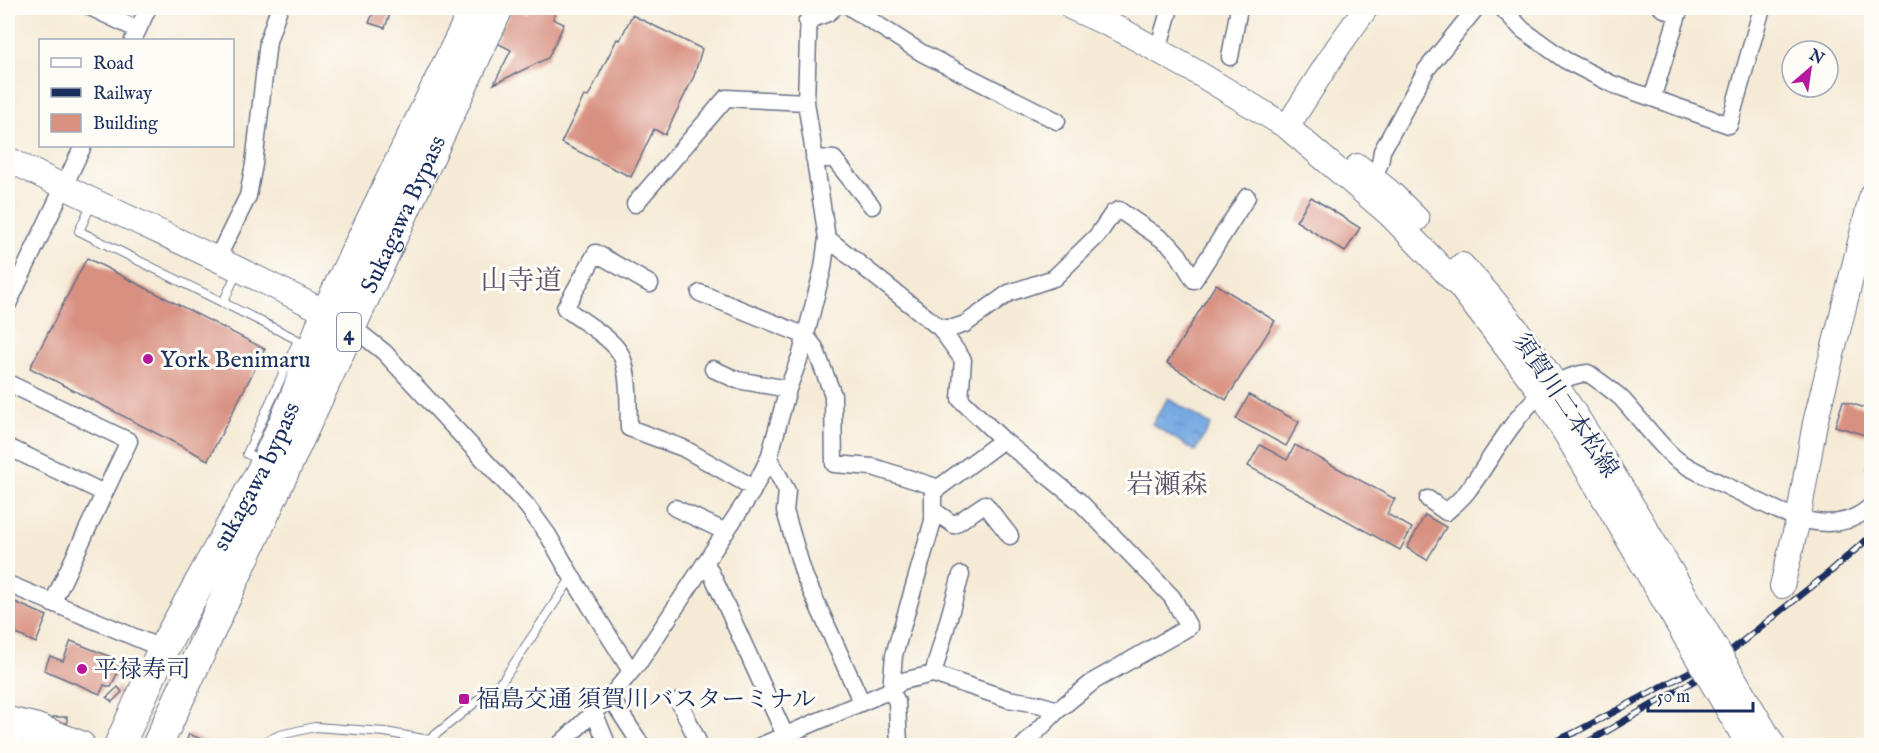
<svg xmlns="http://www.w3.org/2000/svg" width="1879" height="753" viewBox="0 0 1879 753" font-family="'IM FELL English','Noto Serif JP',serif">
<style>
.water{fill:url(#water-ripples);stroke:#486ca0;stroke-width:1.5}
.building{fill:#d89081}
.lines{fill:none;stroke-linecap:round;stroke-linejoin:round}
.lane-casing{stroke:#677088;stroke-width:10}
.street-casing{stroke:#677088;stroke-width:19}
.secondary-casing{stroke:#677088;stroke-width:26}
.highway-casing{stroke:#677088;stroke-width:32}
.lane{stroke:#fff;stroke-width:8}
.street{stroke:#fff;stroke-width:16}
.secondary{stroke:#fff;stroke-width:24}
.highway{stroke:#fff;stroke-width:30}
.rail-casing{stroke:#1b2f5e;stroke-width:7}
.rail{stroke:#fdfcf7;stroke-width:4.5;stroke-dasharray:14;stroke-linecap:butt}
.secondary-bridge-casing{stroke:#677088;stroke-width:26;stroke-linecap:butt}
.secondary-bridge{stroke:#fff;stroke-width:24}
.poi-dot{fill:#b5179e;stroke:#fdfcf7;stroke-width:2}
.labels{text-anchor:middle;stroke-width:6;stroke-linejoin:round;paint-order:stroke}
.shield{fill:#fdfcf7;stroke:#5f6c8c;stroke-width:1.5}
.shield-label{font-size:22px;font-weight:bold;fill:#1b2f5e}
.street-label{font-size:24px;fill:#1b2f5e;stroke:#fdfcf7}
.poi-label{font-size:24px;fill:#1b2f5e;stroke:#fdfcf7;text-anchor:start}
.quarter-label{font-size:27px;fill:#5d516a;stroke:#fdfcf7}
</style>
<defs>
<pattern id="water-ripples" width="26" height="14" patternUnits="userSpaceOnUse" patternTransform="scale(1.5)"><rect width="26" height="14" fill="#76a9e2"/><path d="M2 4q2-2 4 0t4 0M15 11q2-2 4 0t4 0" fill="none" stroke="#608aba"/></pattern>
</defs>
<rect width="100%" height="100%" fill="#fdfcf7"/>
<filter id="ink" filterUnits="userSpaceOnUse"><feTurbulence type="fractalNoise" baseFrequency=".0167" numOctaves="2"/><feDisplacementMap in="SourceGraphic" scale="12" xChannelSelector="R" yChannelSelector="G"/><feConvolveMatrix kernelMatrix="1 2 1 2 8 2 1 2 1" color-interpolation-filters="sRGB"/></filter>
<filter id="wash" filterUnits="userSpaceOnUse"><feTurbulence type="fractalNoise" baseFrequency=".008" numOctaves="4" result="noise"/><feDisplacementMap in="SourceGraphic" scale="24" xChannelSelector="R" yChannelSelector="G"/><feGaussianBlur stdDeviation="1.35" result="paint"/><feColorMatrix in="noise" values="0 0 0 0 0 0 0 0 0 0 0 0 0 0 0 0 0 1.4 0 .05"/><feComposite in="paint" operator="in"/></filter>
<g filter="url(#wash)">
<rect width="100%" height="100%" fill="#f5ead5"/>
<path class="water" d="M1168 398 1211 425 1195 451 1152 424Z"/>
<g id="blocks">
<path class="building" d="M375 8H392L385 28 369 23Z
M512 8 528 14 531 8H557L553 19 564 24 548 58 494 84 511 50 495 42Z
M632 15 702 49 694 76 665 135 654 129 631 177 561 143 584 96 588 97 617 39 620 40Z
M1311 197 1360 228 1345 252 1296 221Z
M87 258 265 349 208 460 30 368Z
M1216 284 1275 321 1226 400 1167 363Z
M1249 395 1299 422 1286 446 1236 419Z
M1843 401 1872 410V437L1835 426Z
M1260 445 1287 460 1295 445 1395 499 1387 514 1412 528 1400 550 1248 466Z
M1871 449H1872V470L1865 468Z
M1425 515 1446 527 1427 560 1407 548Z
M8 599 47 616 36 643 8 630Z
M71 641 116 659 113 665 120 667 111 687 104 685 100 694 44 670 50 656 63 661Z
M118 687 122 692 112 702 107 697Z
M53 717H67V724H53Z
M189 734 210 743 209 746H184Z"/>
</g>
</g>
<g filter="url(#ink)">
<use href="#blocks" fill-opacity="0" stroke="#677088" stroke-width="1.5"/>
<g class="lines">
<defs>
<path id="lane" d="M92 203 79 231 298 340 247 454 263 461
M223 303 238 270
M255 746 280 735 315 727 385 732 429 740 503 680 572 577"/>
<path id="street" d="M92 8 138 30
M851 8 922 53 1057 121
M1502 8 1523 30 1565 60 1612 84 1729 125 1762 8
M1662 8 1678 15
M807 21 828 13 834 8
M1161 39 1170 8
M133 40 148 8
M1230 57 1239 8
M1653 96 1680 8
M814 158 834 159 872 206
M1373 178 1380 163 1382 151 1426 70 1476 8
M635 204 726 98 806 102
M827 238 940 328 963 360 960 399 1003 440
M217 259 248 196 254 164 268 41 279 8
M650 284 596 253 565 308C580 320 616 340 622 357 630 378 628 406 629 428L683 448 754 488
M700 293 806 336 815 348 833 395 834 464 873 467 933 486V521L894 655 891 690 897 702 899 746
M8 304 83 146
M351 326 384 352 527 506 548 535 572 577 631 671
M940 328H953L965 324 1009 293 1054 278 1097 236 1113 213 1119 210 1169 244 1178 254 1194 280 1247 197
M713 369 737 380 788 389
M8 383 129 441 52 604
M8 447 104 493
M769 458 787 491 785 511 804 575 861 701
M933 492 1003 440 1080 502 1172 597 1189 627 1094 681 1058 710 1023 746
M1428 499 1446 512C1454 505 1463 498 1469 489 1501 447 1529 379 1588 373 1599 381 1611 389 1621 398 1638 416 1658 444 1676 459 1694 472 1717 481 1737 491 1777 510 1832 544 1872 505
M675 508 726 532
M933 510 954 525 985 504 1010 536
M706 563 715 581 790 746
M8 584 163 649
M933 674 961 575
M610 697 642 746
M679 701 700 746
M594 712 608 746
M558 746 610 697 640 661 752 492 769 458 788 389 801 354 823 268 827 238 806 102 809 8
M760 746 891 690 902 681 933 674 1008 699 1038 704 1058 710"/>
<path id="secondary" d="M1072 8 1123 31 1198 73 1287 127 1388 213 1461 288 1542 394 1605 500
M1287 127 1338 47 1366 8
M8 159C117 215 231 262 340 320
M1358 166 1391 193 1417 219
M1462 265C1526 331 1574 412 1623 490
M1782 586 1798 520 1815 423 1872 194
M8 745 10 746"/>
<g id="highway">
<path d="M8 722 34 728 80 746"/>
<path id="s1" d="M119 746 163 649 266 463 295 398 326 313 475 8"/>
<path id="s2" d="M157 746 498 8"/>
</g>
</defs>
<use href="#lane" class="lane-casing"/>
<use href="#street" class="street-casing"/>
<use href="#secondary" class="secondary-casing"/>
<use href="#highway" class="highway-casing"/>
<use href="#lane" class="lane"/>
<use href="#street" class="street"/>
<use href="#secondary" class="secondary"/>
<use href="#highway" class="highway"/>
<defs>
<path id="rail" d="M1545 746 1574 733 1733 649 1831 571 1872 535
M1581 746 1728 661"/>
</defs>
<use href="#rail" class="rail-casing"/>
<use href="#rail" class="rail"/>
<defs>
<path id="secondary-bridge" d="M1623 490 1774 746
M1605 500 1749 746"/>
</defs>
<use href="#secondary-bridge" class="secondary-bridge-casing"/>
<use href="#secondary-bridge" class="secondary-bridge"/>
</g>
</g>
<g class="poi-dot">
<circle cx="148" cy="359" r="6"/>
<circle cx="82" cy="669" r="6"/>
<rect x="458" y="693" width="12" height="12" rx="3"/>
</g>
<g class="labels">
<rect class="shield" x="337" y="313" width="24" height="38" rx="4.5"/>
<g class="shield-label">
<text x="349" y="340">4</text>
</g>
<g class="street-label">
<text dy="8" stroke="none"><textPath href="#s2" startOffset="586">Sukagawa Bypass</textPath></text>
<text transform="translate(1566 405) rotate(56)" y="8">須賀川二本松線</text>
<text dy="8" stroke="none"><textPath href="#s1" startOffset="303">sukagawa bypass</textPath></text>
</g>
<g class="poi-label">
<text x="160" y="367">York Benimaru</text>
<text x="94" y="677">平禄寿司</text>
<text x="476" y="707">福島交通 須賀川バスターミナル</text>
</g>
<g class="quarter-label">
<text x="521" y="289">山寺道</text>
<text x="1167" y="493">岩瀬森</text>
</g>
</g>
<rect width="1879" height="753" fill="none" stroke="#fdfcf7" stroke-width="30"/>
<rect x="39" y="39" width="195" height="108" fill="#fdfcf7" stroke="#a3aaba" stroke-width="1.5"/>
<rect x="51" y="58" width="30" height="9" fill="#ffffff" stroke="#a3aaba" stroke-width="1.5"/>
<text x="93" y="69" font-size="18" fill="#1b2f5e">Road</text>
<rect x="51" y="88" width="30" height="9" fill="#1b2f5e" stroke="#a3aaba" stroke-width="1.5"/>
<text x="93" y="99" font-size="18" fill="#1b2f5e">Railway</text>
<rect x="51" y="114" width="30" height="18" fill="#d89081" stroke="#a3aaba" stroke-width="1.5"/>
<text x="93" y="129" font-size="18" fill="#1b2f5e">Building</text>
<g transform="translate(1810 69) rotate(29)"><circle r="28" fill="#fdfcf7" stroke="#a3aaba" stroke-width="1.5"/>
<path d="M0-4.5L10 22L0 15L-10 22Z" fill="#b5179e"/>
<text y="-9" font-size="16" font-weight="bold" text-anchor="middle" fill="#1b2f5e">N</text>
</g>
<path d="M1648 702v9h105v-9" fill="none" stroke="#1b2f5e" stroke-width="3"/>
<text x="1657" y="702" font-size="18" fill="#1b2f5e" stroke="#fdfcf7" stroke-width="4.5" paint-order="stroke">50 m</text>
</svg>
